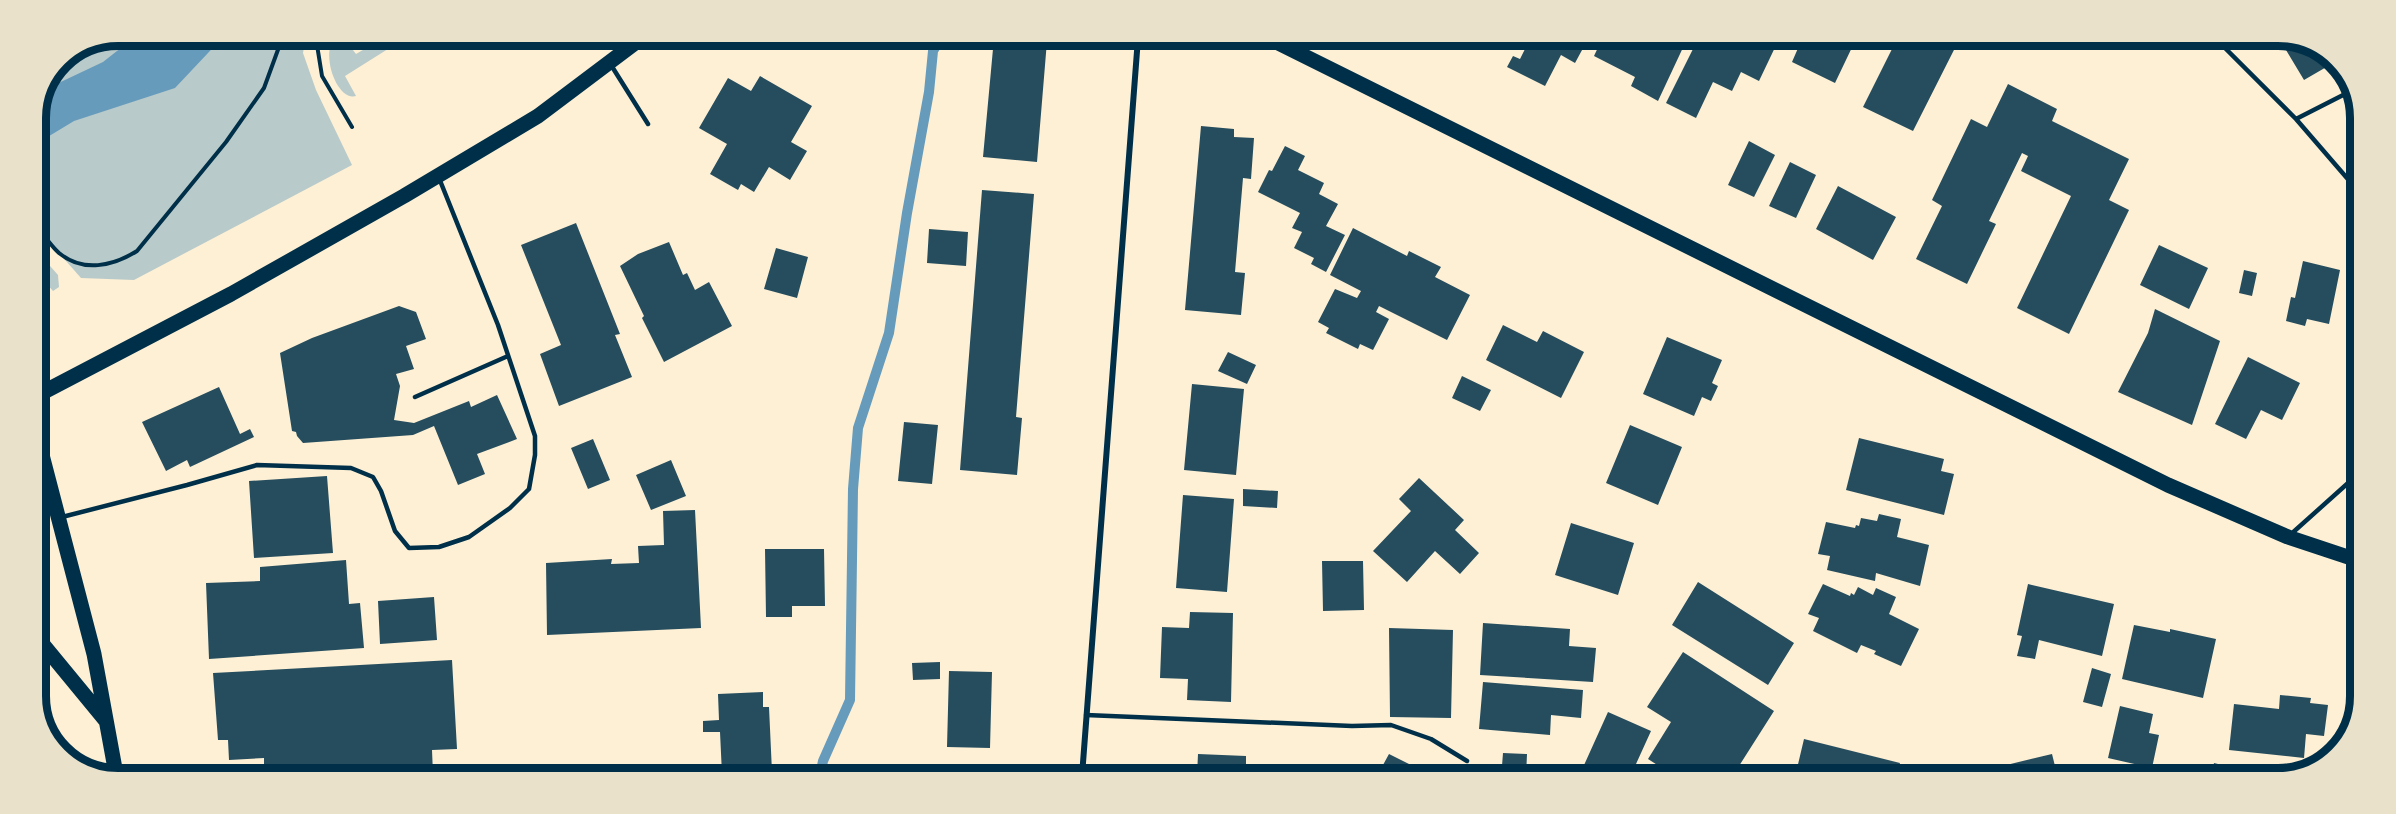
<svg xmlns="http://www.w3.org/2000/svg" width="2396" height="814" viewBox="0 0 2396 814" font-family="Quicksand,sans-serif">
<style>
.green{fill:#b9caca}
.water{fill:#669bbc}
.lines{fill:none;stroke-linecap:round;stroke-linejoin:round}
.stream{stroke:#669bbc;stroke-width:10}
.building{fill:#264d5e}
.path{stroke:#003049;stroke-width:4}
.service{stroke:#003049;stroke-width:4.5}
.minor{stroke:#003049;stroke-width:6}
.primary{stroke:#003049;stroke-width:15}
.rim{fill:none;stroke:#003049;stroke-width:8}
</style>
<rect width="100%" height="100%" fill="#fdf0d5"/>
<path class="green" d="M119 36H306L303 53 316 90 352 165 134 280 81 278 36 227V114L60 60Z
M336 36H342L356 54 385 37H407L345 76 356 96C337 102 319 52 336 36Z
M36 250 58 275 59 287 53 291 36 272Z"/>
<path class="water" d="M136 36H224L175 88 74 121 36 144V114L48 88 103 62Z"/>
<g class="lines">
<path class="stream" d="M820 775 823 761 850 700 853 489 858 428 889 333 907 213 929 92 933 51 941 38"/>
</g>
<path class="building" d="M994 38 1047 41 1037 162 983 157Z
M1530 39H1588L1575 63 1561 55 1545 86 1507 67 1513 56 1520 59Z
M1602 39H1687L1658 101 1631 86 1635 77 1594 56Z
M1698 39H1742L1754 45 1752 49 1754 50 1760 39H1779L1759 81 1741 72 1732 91 1713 82 1696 118 1666 103Z
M1802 39H1856L1835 83 1792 62Z
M1897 39 1959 40 1913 131 1863 107Z
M2280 40H2304L2335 62 2304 80Z
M760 76 812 106 791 142 807 151 790 180 769 167 754 192 741 184 738 190 710 174 727 144 699 128 728 78 751 91Z
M2008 84 2057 109 2052 121 2129 159 2109 200 2129 210 2069 334 2017 308 2071 196 2021 171 2028 156 2022 153 1989 221 1996 224 1967 284 1916 259 1942 206 1932 200 1971 119 1987 127Z
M1201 126 1234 129V137L1254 138 1251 179 1243 178 1235 272 1245 273 1241 315 1185 310Z
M1749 141 1775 155 1754 197 1728 185Z
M1285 146 1305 156 1298 170 1324 183 1319 194 1338 204 1326 226 1345 235 1326 272 1311 264 1314 258 1294 248 1302 232 1292 228 1300 213 1258 192 1269 170 1272 171Z
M1790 162 1816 175 1796 218 1769 206Z
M1838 186 1896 217 1873 260 1816 229Z
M982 190 1034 194 1016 417 1022 418 1017 475 960 470Z
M576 223 620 334 615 335 632 377 559 406 540 354 561 345 521 245Z
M1353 228 1407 256 1409 251 1441 267 1435 277 1470 295 1447 340 1379 306 1376 312 1389 319 1373 350 1360 344 1358 349 1326 333 1329 328 1318 322 1335 289 1357 298 1361 291 1330 275Z
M929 229 968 232 966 266 927 263Z
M669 242 683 275 687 273 695 290 709 282 732 326 664 362 642 318 644 316 620 266 638 254Z
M2159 245 2208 268 2189 309 2140 285Z
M776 248 808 257 797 298 764 289Z
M2303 261 2340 270 2329 324 2307 319 2305 326 2286 321 2291 297 2295 298Z
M2244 270 2257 273 2252 296 2239 293Z
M399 306 416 312 426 339 406 346 414 369 396 374 400 386 394 420 414 423 469 401 471 407 497 395 517 439 477 454 485 474 458 485 434 426 413 435 303 443 297 436 296 432 292 431 280 353 312 338Z
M2155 309 2220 341 2192 425 2118 392 2148 333Z
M1503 325 1537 342 1543 331 1584 352 1561 398 1486 360Z
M1667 337 1722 360 1712 383 1718 386 1711 401 1702 397 1694 416 1643 394Z
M1228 352 1256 365 1247 384 1218 371Z
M2248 357 2300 383 2282 420 2261 410 2246 439 2215 424Z
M1462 376 1491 390 1480 411 1452 398Z
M1192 384 1244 389 1236 475 1184 470Z
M219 387 240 434 250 429 254 437 190 467 187 460 166 471 142 422Z
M904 422 938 425 932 484 898 481Z
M1630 425 1682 447 1658 505 1606 483Z
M1859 438 1944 459 1941 471 1954 474 1944 515 1846 490Z
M593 439 610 480 588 489 571 448Z
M671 460 686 496 651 510 636 475Z
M327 476 333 553 254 558 249 481Z
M1419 478 1464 520 1455 530 1479 553 1460 574 1435 551 1407 582 1373 551 1411 511 1399 499Z
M1243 489 1278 491 1277 508 1243 506Z
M1183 495 1234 499 1227 592 1176 588Z
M695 510 701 628 547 635 546 563 612 559 611 564 639 563 638 546 664 545 663 511Z
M1879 514 1901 519 1897 537 1929 545 1920 586 1876 573 1875 581 1827 570 1830 556 1818 554 1826 522 1855 528 1856 525 1859 526 1861 518 1877 521Z
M1571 523 1634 543 1618 595 1555 575Z
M765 549H824L825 606H792V617H766Z
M346 560 349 604 360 603 364 648 209 659 206 583 260 581V567Z
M1322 561H1363L1364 610 1323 611Z
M1698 582 1794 643 1768 685 1672 625Z
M1823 584 1850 596 1851 593 1854 595 1858 587 1873 595 1876 588 1896 597 1889 614 1919 629 1901 666 1874 654 1876 651 1861 645 1857 653 1813 631 1819 618 1808 614Z
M2028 584 2114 604 2102 656 2039 640 2035 659 2017 656 2022 636 2017 635Z
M434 597 437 640 380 644 378 601Z
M1190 612 1233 613 1231 702 1187 700 1188 679 1160 678 1162 627 1189 628Z
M1483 623 1570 629 1569 646 1596 648 1593 682 1480 675Z
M2134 625 2170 632V629L2216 639 2203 698 2122 679Z
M1389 628 1453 630 1451 718 1390 717Z
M1683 652 1774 711 1732 777H1676L1648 759 1671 722 1647 707Z
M452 660 457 749 432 750 433 774H264V758L229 760 228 740H218L213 673Z
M940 662V679L913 680 912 663Z
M2092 668 2111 674 2102 707 2083 702Z
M949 671 992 672 990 748 947 747Z
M1483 682 1583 690 1581 718 1551 715 1550 735 1479 729Z
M2350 686 2356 687V722L2345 737Z
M763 692V707H769L772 772 722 774 720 732H703V721L719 720 718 694Z
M2280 695 2311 698 2310 703 2328 705 2324 736 2306 734 2304 758 2229 750 2234 704 2279 709Z
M2120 706 2153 714 2149 733 2159 735 2152 768 2108 758Z
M1608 712 1651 731 1636 764 1664 777H1586L1580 774Z
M1804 739 1900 763 1896 777H1795Z
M1503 753 1527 754 1526 777 1471 776V764L1502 766Z
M1198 754 1246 756V776H1197Z
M1389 754 1433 776H1377Z
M2052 754 2058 778 2001 777 1998 767Z
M2214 763 2238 769 2236 778H2211Z"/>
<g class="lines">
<path class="path" d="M324 36 317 45 322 76 352 127
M36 228C45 235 50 245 59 253 83 273 113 266 137 251L226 142 264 88 283 36"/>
<path class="service" d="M2217 40 2296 119 2359 192
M611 65 648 124
M2296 119 2351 91
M415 397 508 356
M62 517 187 485 257 465 351 468 373 477 381 491 395 531 409 548 439 547 469 537 510 508 529 489 535 455V436L498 325 439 178
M2290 535 2357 475
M1086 715 1352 726 1391 725 1431 739 1467 761"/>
<path class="minor" d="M1082 776 1138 38"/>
<path class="primary" d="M1268 38 2168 485 2288 537 2357 560
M36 396 231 294 404 196 538 116 643 37
M36 432 94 654 116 774
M36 636 106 721"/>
</g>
<path d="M0 0H2396V814H0ZM118 46H2278A72 72 0 0 1 2350 118V696A72 72 0 0 1 2278 768H118A72 72 0 0 1 46 696V118A72 72 0 0 1 118 46Z" fill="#e9e1ca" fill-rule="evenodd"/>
<path class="rim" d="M118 46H2278A72 72 0 0 1 2350 118V696A72 72 0 0 1 2278 768H118A72 72 0 0 1 46 696V118A72 72 0 0 1 118 46Z"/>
</svg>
